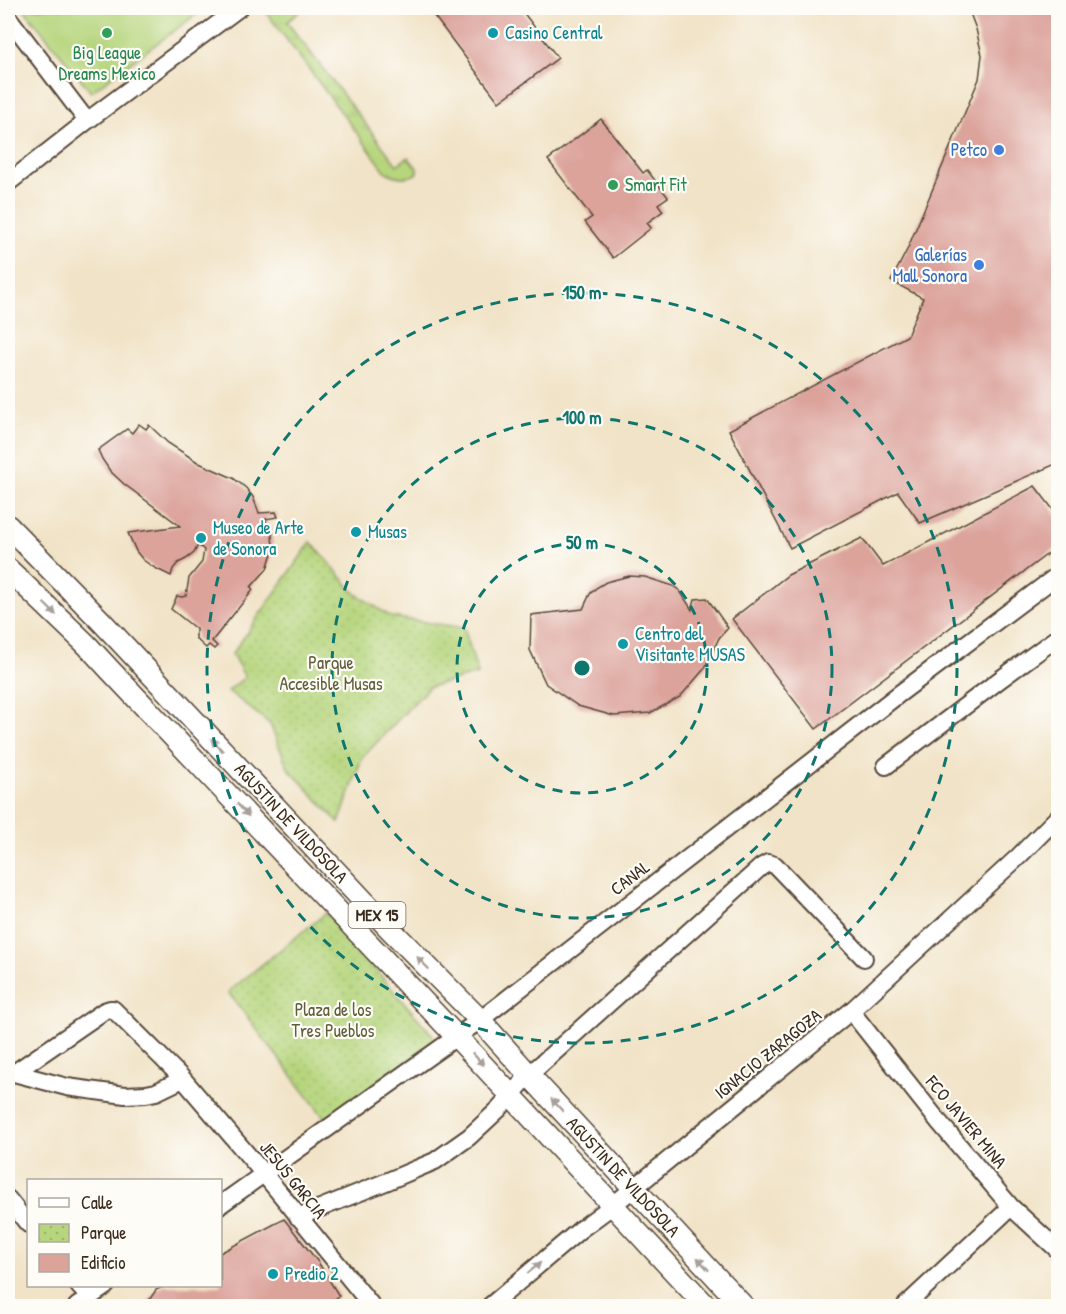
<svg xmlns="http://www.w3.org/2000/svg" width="1066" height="1314" viewBox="0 0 1066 1314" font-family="'Patrick Hand',sans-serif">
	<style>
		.grass { fill: url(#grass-tufts); stroke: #78804e; stroke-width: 1.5 }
		.park { fill: url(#park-dots); stroke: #78804e; stroke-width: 1.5 }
		.garden { fill: #b6d57d; stroke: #78804e; stroke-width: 1.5 }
		.building { fill: #dca39b }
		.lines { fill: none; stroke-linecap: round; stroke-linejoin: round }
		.minor-casing { stroke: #564637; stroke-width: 20 }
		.major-casing { stroke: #564637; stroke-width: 24 }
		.minor { stroke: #fff; stroke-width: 16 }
		.major { stroke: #fff; stroke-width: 21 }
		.oneway { fill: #a79f9a }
		.ring { fill: none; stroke: #0f766e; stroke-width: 3; stroke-dasharray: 10 8 }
		.leisure-dot { fill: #2e9e5b; stroke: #fdfcf7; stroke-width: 2 }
		.culture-dot { fill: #0f9aa8; stroke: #fdfcf7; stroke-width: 2 }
		.shop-dot { fill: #3f7fe0; stroke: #fdfcf7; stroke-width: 2 }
		.labels { text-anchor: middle; stroke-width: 4.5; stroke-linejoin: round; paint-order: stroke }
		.shield { fill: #fdfcf7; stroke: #75695f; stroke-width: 1.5 }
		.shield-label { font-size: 16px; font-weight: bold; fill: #3b2a1e }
		.culture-label { font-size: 18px; fill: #0d838f; stroke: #fdfcf7; text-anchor: start }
		.leisure-label { font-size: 18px; fill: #27864d; stroke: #fdfcf7 }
		.shop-label { font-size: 18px; fill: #366cbe; stroke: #fdfcf7; text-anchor: end }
		.park-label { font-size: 18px; fill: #605d3a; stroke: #fdfcf7 }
		.street-label { font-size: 18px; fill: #3b2a1e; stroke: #fdfcf7 }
		.centre { fill: #0f766e; stroke: #fdfcf7; stroke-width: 3 }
		.ring-label { font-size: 18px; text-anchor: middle; font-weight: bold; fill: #0f766e; stroke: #fdfcf7; stroke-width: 4.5; stroke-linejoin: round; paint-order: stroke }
	</style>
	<defs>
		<pattern id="grass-tufts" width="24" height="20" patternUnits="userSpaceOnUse" patternTransform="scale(1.5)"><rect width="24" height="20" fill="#b6d57d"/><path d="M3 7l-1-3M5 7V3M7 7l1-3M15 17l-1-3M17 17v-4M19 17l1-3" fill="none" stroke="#9db76c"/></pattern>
		<pattern id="park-dots" width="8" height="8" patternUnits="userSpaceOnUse" patternTransform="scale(1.5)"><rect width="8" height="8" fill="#b6d57d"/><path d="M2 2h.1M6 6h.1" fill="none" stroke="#9db76c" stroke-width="1.8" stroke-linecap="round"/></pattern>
	</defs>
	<rect width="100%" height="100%" fill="#fdfcf7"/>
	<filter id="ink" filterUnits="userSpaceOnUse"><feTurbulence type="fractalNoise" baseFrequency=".0167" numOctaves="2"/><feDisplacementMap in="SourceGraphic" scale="12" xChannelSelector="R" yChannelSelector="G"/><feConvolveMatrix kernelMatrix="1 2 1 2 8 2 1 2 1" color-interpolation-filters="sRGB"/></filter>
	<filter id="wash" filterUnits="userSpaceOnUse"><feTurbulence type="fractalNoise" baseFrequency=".008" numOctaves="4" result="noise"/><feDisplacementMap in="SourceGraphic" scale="24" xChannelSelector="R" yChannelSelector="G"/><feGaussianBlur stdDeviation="1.35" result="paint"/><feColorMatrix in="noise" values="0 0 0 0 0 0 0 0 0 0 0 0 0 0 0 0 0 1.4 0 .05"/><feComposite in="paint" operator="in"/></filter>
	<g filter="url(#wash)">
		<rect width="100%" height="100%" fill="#f1e3c7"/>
		<path class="grass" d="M270,8H296L298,11V13L287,22L397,165L408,157L417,168V173C408,180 396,177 386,172L269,16L267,13Z"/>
		<path class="park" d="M311,542L355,593L391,617L464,628L478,674L429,687L362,758L339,823L288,768L270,724L228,691L245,677L232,654Z
			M326,913L436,1039L326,1120L228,992Z"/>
		<path class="garden" d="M23,8H205L91,92Z"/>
		<g id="blocks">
			<path class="building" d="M428,8H520L558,58L499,102Z
				M968,8H1058V463L920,523L898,492L790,548L729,430L907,336L923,298L891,281L907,250L979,79L982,55L976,29Z
				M601,119L643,173L647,170L668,197L658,204L663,211L647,223L651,228L613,258L585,222L592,217L548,160Z
				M139,424L146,429L149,425L168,443L199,463L233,478L246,488L253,497L259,513L276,512L278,517L265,519L272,534L273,550L267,569L251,587L253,590L212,641L217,646L214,649L209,645L206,648L196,639V629L171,609L177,596L182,597L186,596L189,578L202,562L204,550L198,545L194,553L186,559L178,563L173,569L171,576L155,568L143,560L136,551L128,533L180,526L124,484L110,471L102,459L98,450L127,429L132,433Z
				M1035,486L1058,516V546L816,729L732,619L788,575L862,538L883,566Z
				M629,576L645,577L673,586L680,591L692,610L695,599L707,598L728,628L719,638L705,668L680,697L650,713L614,716L578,706L546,684L530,650L531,615L583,609L590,594L596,588L606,582Z
				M284,1219L318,1262L339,1296L325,1306H145L156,1290L164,1286H220V1253Z"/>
		</g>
	</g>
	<g filter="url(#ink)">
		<use href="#blocks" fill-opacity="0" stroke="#564637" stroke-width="1.5"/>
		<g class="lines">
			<g class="minor-casing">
				<path id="minor" d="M8,17L87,121
					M8,183L87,121L239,8
					M886,766L998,681L1058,637
					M851,1011L939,1122L1011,1207L1058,1250
					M8,1072L14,1073L104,1011L110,1009H113L183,1079L264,1174L372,1306
					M14,1073L67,1087L125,1095L146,1094L156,1092L183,1079
					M8,1199L28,1224
					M220,1205L480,1020L899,694L1058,575
					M298,1217L388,1181L435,1161L469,1137L499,1109L529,1075L761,867L768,863L775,865L864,958
					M79,1286L89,1297
					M77,1306L106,1286
					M490,1306L581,1229L612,1206L851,1011L1018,857L1058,817
					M905,1306L1011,1207"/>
			</g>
			<g class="major-casing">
				<path id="major" d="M8,526L101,621L389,928L480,1020L529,1075L743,1306
					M8,569L86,644L110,670L456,1036L706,1306"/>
			</g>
			<use href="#minor" class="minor"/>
			<use href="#major" class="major"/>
		</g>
		<defs><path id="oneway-solid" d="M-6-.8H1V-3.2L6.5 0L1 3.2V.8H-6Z" transform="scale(1.5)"/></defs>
		<g class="oneway">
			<use href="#oneway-solid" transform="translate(50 609) rotate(44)"/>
			<use href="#oneway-solid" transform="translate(217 745) rotate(-133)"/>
			<use href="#oneway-solid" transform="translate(243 810) rotate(47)"/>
			<use href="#oneway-solid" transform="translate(423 963) rotate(-134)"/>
			<use href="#oneway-solid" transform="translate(478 1059) rotate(47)"/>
			<use href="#oneway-solid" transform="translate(557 1105) rotate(-133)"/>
			<use href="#oneway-solid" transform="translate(703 1264) rotate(-133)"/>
			<use href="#oneway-solid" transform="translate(534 1268) rotate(-40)"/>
		</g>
	</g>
	<g class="ring">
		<circle cx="582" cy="668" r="125"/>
		<circle cx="582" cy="668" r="250"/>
		<circle cx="582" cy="668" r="375"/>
	</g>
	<g class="leisure-dot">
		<circle cx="107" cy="33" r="6"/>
		<circle cx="613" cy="185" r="6"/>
	</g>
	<g class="culture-dot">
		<circle cx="493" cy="33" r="6"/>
		<circle cx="356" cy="532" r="6"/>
		<circle cx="201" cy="538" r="6"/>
		<circle cx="623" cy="644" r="6"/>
		<circle cx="273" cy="1274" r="6"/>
	</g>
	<g class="shop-dot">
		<circle cx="999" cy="150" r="6"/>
		<circle cx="979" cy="265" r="6"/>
	</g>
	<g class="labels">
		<rect class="shield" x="348.5" y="902" width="57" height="26" rx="4.5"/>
		<g class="shield-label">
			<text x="377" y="921">MEX 15</text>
		</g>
		<g class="culture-label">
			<text x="505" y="39">Casino Central</text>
			<text x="213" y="534">Museo de Arte<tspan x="213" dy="21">de Sonora</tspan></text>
			<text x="368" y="538">Musas</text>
			<text x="635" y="640">Centro del<tspan x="635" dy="21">Visitante MUSAS</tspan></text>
			<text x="285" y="1280">Predio 2</text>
		</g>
		<g class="leisure-label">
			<text x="107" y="59">Big League<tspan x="107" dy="21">Dreams Mexico</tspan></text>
			<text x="625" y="191" text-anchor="start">Smart Fit</text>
		</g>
		<g class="shop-label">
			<text x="987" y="156">Petco</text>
			<text x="967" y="261">Galerías<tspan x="967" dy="21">Mall Sonora</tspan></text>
		</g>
		<g class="park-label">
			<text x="331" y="669">Parque<tspan x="331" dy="21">Accesible Musas</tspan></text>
			<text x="333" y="1016">Plaza de los<tspan x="333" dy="21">Tres Pueblos</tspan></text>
		</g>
		<g class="street-label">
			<text transform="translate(291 823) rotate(47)" y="6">AGUSTIN DE VILDOSOLA</text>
			<text transform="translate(630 878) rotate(-38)" y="6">CANAL</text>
			<text transform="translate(768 1054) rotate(-39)" y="6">IGNACIO ZARAGOZA</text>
			<text transform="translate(966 1122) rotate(50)" y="6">FCO JAVIER MINA</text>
			<text transform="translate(623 1177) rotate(47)" y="6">AGUSTIN DE VILDOSOLA</text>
			<text transform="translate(293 1180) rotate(51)" y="6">JESUS GARCIA</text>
		</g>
	</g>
	<circle cx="582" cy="668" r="9" class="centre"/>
	<g class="ring-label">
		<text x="582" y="299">150 m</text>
		<text x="582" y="424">100 m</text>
		<text x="582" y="549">50 m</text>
	</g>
	<rect width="1066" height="1314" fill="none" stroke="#fdfcf7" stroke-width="30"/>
	<rect x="27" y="1179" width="195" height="108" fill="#fdfcf7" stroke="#afa8a0" stroke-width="1.5"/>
	<rect x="39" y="1198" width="30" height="9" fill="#ffffff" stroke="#afa8a0" stroke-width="1.5"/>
	<text x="81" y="1209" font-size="18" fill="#3b2a1e">Calle</text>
	<rect x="39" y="1224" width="30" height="18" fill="url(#park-dots)" stroke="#afa8a0" stroke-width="1.5"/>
	<text x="81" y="1239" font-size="18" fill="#3b2a1e">Parque</text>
	<rect x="39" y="1254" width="30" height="18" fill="#dca39b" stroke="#afa8a0" stroke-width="1.5"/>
	<text x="81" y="1269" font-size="18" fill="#3b2a1e">Edificio</text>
</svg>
